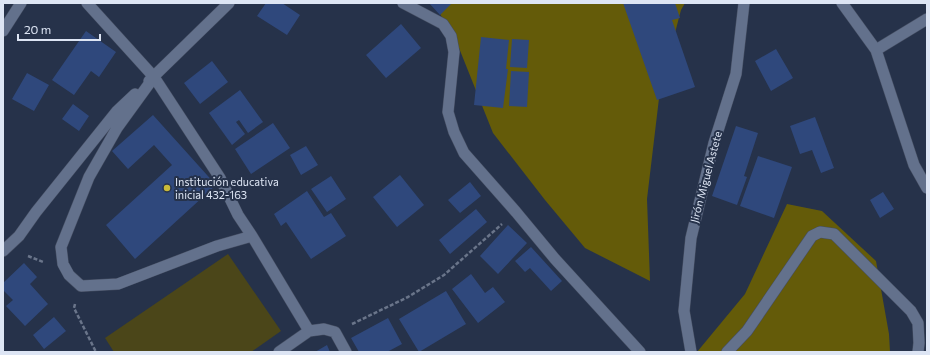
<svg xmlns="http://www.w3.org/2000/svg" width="930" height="355" viewBox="0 0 930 355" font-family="Commissioner,sans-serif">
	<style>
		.green { fill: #4b4619 }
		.forest { fill: #645b09 }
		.building { fill: #2f487c }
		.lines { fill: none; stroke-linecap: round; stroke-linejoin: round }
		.minor-casing { stroke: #454e62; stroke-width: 12 }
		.path { stroke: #6a758a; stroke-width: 2.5; stroke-dasharray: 4 2; stroke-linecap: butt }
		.minor { stroke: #63718c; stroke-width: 11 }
		.poi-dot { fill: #c9ba3a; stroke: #26324a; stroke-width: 1.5 }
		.labels { text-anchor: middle; stroke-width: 4; stroke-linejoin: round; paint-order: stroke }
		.street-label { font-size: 11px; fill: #dde5f4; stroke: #26324a }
		.poi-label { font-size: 11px; fill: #dde5f4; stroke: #26324a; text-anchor: start }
	</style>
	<rect width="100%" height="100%" fill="#26324a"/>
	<path class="green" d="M228,254L281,331L251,352H114L105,338Z"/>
	<path class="forest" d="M434,3H685L681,10L660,90L647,199L650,281L585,248L545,200L493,133L459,48Z
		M787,204L822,211L876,261L889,334L890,352H697L745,294Z"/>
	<path class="building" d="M266,3H282L300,15L287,35L257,16Z
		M429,3H452L440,15Z
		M623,3H675L680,18L672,20L695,87L657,100Z
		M401,24L421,48L386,78L366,55Z
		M86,31L116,52L99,77L91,71L74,95L52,80Z
		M481,37L509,40L506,69H508L503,108L474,105Z
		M512,39L529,40L527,68L510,67Z
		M776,49L793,78L771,91L755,61Z
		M212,61L228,82L200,104L184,83Z
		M511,71L529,72L527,107L509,106Z
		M27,73L49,85L34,111L12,99Z
		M240,90L263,122L248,133L239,120L236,122L245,134L232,145L209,113Z
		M73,104L89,116L79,131L62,119Z
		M153,115L216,185L135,259L106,225L172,165L154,145L128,169L112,151Z
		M815,117L834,168L821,173L812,150L800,154L790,126Z
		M273,123L290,148L251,174L235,149Z
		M736,126L758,133L744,176L747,177L737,205L712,196Z
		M306,146L318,165L301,175L290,155Z
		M758,156L792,167L774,218L740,206Z
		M400,175L424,205L397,227L373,197Z
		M331,176L346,199L327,212L311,189Z
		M470,182L481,196L460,213L448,200Z
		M307,191L324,217L331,213L346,236L311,259L286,222L281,226L274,214Z
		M883,192L894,209L880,218L870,200Z
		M476,209L487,222L450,254L439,240Z
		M508,225L527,243L498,274L480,256Z
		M531,247L562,281L551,291L530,268L525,272L515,261Z
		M24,263L37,277L30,284L48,304L25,326L6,306L13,300L3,290V283Z
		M471,274L485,293L493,287L505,302L478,323L452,289Z
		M446,291L466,324L419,352L399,319Z
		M54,317L66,331L44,349L33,335Z
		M388,318L402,344L387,352H359L351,338Z
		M327,345L330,352H315Z"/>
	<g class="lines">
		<g class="minor-casing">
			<path id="minor" d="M87,3L154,77L220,178L238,215L252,236
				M403,3L443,24L451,36L454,52L448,112L454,132L464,153L516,212L555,259L640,352
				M842,3L876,50L914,165L927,188
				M3,31L21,3
				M876,50L927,19
				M154,77L117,128L89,177L61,247L63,264L69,275L81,286L118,284L217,246L252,236L309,331
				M149,81L229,3
				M3,251L19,236L36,212L117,111L135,94
				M279,352L309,331L324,329L335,332L346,352
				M691,352L684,311L691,238L714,143L736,74L744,3
				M727,352L747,331L812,236L820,232L834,234L911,311L918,323L919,343L918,352"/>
		</g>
		<path class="path" d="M28,256L43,262
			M75,304L74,308L96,352
			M352,324L408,297L444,275L502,224"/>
		<use href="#minor" class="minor"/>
	</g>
	<circle class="poi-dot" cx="167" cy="188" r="4"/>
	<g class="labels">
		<g class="street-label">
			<text transform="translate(706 177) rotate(-75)" y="4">Jirón Miguel Astete</text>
		</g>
		<g class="poi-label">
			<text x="175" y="186">Institución educativa<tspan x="175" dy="13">inicial 432-163</tspan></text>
		</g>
	</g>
	<rect width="930" height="355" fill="none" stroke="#dde5f4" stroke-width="8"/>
	<path d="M18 34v6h82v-6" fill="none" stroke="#dde5f4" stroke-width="2"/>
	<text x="24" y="34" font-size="12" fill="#dde5f4" stroke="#26324a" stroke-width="3" paint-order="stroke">20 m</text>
</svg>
